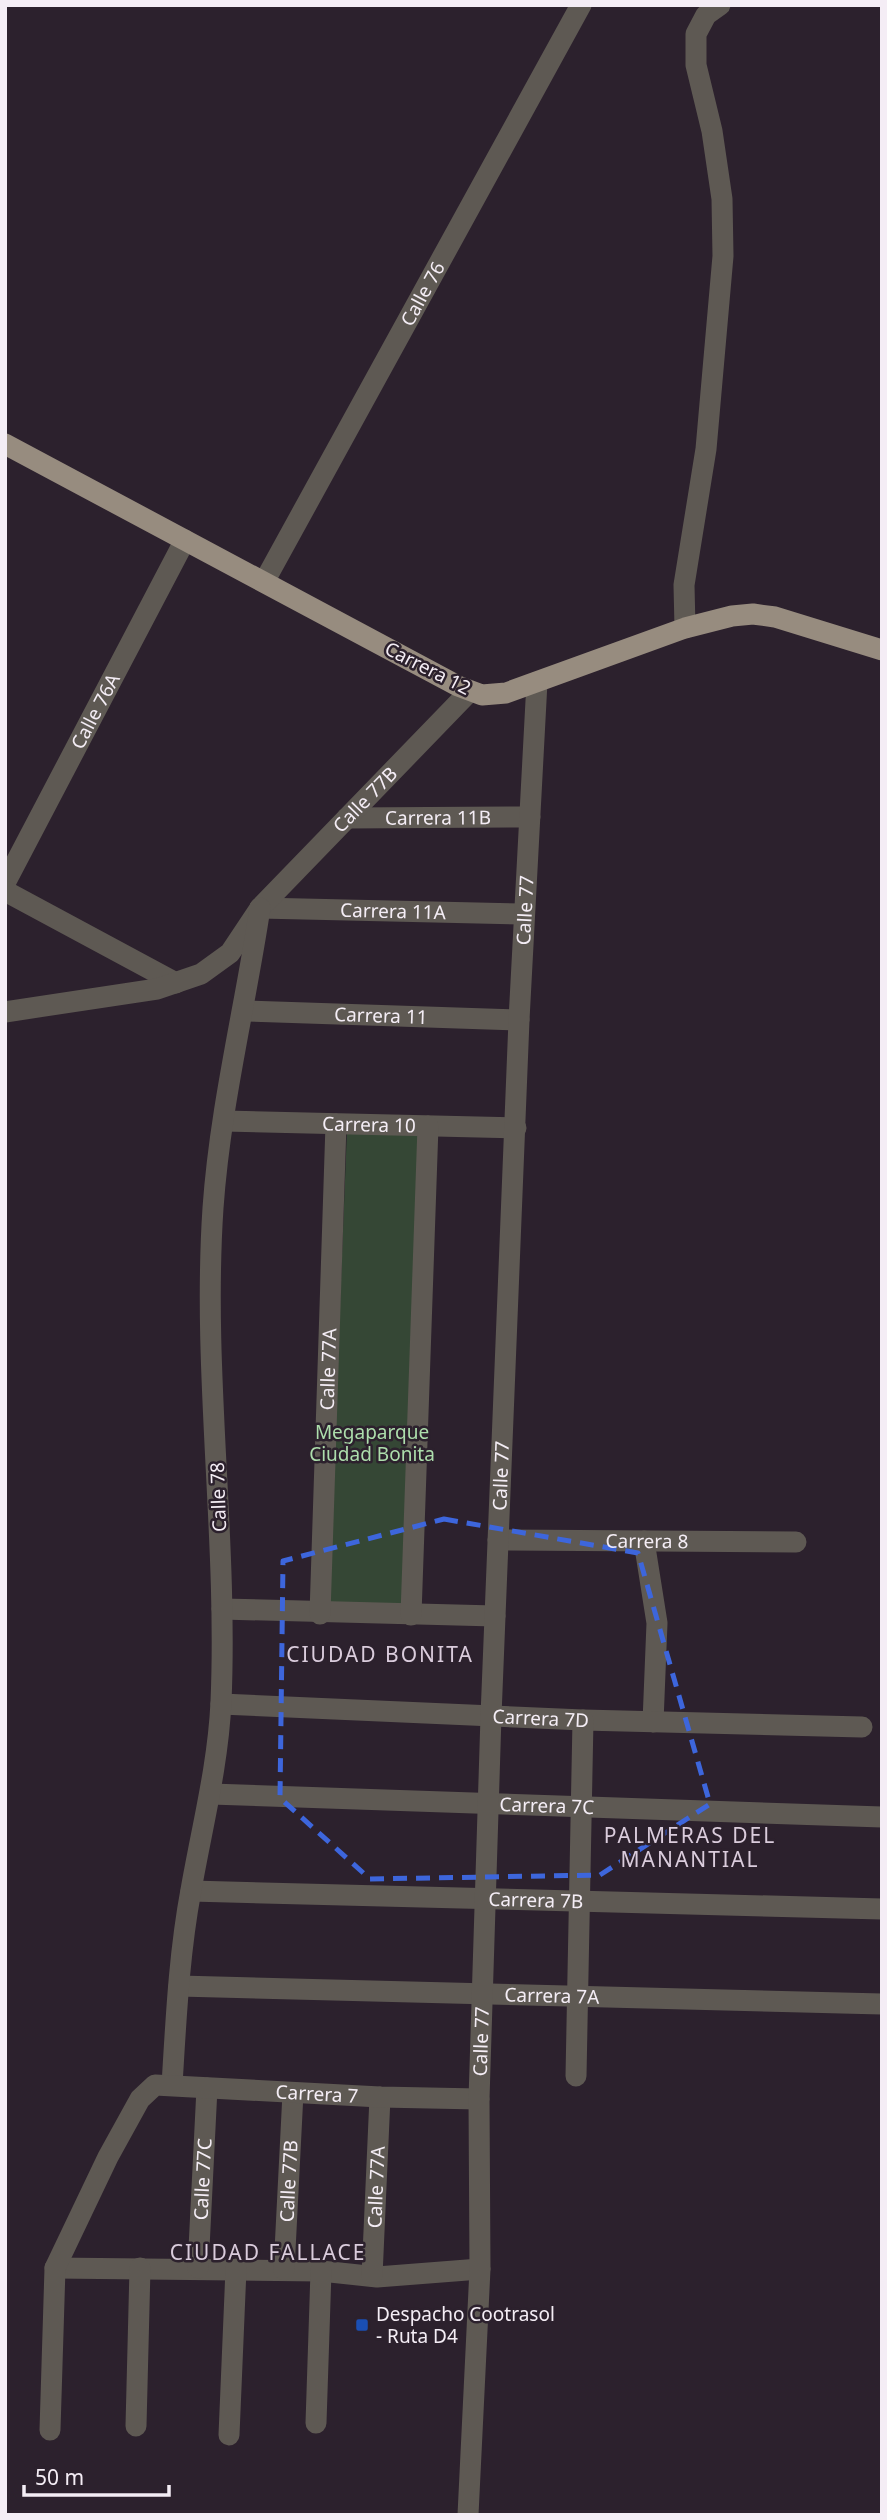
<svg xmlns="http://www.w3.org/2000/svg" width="887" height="2520" viewBox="0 0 887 2520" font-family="'Noto Sans',sans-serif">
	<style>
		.green { fill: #354735 }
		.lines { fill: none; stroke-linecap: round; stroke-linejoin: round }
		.minor { stroke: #5e5953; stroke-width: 21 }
		.major { stroke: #978c7f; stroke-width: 21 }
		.marked { fill: none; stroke: #3d66dc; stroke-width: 5; stroke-dasharray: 14 9; stroke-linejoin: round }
		.transit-dot { fill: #1a4fb4; stroke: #2c212d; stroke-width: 2.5 }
		.labels { text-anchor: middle; stroke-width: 5; stroke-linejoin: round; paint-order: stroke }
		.street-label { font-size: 19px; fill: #f4edf5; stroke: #2c212d }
		.park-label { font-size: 19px; fill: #addeac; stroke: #2c212d }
		.poi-label { font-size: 19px; fill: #f4edf5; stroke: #2c212d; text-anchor: start }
		.neighbourhood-label { font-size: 21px; letter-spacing: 2px; fill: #daccdc; stroke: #2c212d }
	</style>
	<rect width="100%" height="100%" fill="#2c212d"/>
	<path class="green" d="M347,1131L422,1134L404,1608L328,1604Z"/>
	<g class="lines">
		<g class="minor">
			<path id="s1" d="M264,582L581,5"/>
			<path d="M685,628L684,585L706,449L723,256L722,199L712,131L696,65V34L706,15L720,5"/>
			<path id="s2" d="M347,818L530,817"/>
			<path id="s3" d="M5,883L185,540"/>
			<path d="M5,891L176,983"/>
			<path id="s4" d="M260,908L524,914"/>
			<path id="s5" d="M245,1011L519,1020"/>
			<path id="s6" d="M5,1012L157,989L201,974L230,953L260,908L469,692"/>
			<path id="s7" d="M224,1121L516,1128"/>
			<path id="s8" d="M498,1540L796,1542"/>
			<path d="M644,1541L657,1623L653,1722"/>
			<path d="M222,1609L495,1616"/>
			<path id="s9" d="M320,1614L336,1124"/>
			<path d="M411,1615L428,1126"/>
			<path id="s10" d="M221,1704L583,1720L862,1727"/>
			<path id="s11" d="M211,1794L882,1817"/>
			<path id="s12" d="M191,1891L882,1909"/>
			<path id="s13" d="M179,1986L882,2004"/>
			<path d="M576,2076L583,1720"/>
			<path d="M172,2085C176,2020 179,1954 191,1890C202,1827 218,1766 221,1702C228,1537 202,1372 213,1208C220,1107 245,1008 260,908"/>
			<path d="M55,2268L321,2271L377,2277L480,2269"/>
			<path id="s14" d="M198,2268L207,2088"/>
			<path id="s15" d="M284,2270L293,2093"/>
			<path id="s16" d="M372,2276L380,2097"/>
			<path d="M316,2423L321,2271"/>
			<path d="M136,2426L140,2268"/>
			<path id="s17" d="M50,2430L55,2268L108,2157L140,2099L155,2085L380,2097L479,2099"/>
			<path d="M229,2435L236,2269"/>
			<path id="s18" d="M468,2515L480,2269L479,2099L491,1716L519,1020L537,682"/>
		</g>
		<path class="major" d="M5,444L458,686L482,695L506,693L685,628L732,616L753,614L775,617L882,650"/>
	</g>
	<path class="marked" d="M444,1519L638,1553L710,1804L600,1875L370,1879L280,1798L283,1561Z"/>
	<rect class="transit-dot" x="355" y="2318" width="14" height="14" rx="3.5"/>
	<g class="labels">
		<g class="street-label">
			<text dy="7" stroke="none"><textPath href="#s1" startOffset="329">Calle 76</textPath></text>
			<text transform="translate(428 668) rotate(27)" y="7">Carrera 12</text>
			<text dy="7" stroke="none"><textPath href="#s3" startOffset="194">Calle 76A</textPath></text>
			<text dy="7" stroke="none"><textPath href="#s6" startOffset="441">Calle 77B</textPath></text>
			<text dy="7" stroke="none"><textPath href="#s2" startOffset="91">Carrera 11B</textPath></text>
			<text dy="7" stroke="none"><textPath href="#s18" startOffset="1606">Calle 77</textPath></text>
			<text dy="7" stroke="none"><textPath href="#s4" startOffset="133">Carrera 11A</textPath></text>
			<text dy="7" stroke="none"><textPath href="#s5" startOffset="136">Carrera 11</textPath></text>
			<text dy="7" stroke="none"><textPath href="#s7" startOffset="145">Carrera 10</textPath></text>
			<text dy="7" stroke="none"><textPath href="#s9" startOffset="245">Calle 77A</textPath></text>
			<text dy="7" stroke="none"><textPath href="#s18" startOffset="1040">Calle 77</textPath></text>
			<text transform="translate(218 1497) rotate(-92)" y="7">Calle 78</text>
			<text dy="7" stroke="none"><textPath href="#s8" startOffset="149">Carrera 8</textPath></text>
			<text dy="7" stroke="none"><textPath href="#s10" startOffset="320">Carrera 7D</textPath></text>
			<text dy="7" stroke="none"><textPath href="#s11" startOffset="336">Carrera 7C</textPath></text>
			<text dy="7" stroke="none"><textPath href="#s12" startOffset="345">Carrera 7B</textPath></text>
			<text dy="7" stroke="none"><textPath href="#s13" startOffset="373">Carrera 7A</textPath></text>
			<text dy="7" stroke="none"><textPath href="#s18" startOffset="474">Calle 77</textPath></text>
			<text dy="7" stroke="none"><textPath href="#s17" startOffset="534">Carrera 7</textPath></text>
			<text dy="7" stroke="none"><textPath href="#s14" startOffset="89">Calle 77C</textPath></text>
			<text dy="7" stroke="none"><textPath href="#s15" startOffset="89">Calle 77B</textPath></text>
			<text dy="7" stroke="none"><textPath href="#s16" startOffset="89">Calle 77A</textPath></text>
		</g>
		<g class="park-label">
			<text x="372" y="1439">Megaparque<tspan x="372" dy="22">Ciudad Bonita</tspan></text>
		</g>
		<g class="poi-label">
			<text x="376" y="2321">Despacho Cootrasol<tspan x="376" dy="22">- Ruta D4</tspan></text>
		</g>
		<g class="neighbourhood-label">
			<text x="380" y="1662">CIUDAD BONITA</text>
			<text x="690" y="1843">PALMERAS DEL<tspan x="690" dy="24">MANANTIAL</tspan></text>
			<text x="268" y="2260">CIUDAD FALLACE</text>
		</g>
	</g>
	<rect width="887" height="2520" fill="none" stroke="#f4edf5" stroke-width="14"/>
	<path d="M24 2485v10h145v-10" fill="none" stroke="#f4edf5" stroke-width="3.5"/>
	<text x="35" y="2485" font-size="21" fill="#f4edf5" stroke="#2c212d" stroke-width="5" paint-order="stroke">50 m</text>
</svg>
